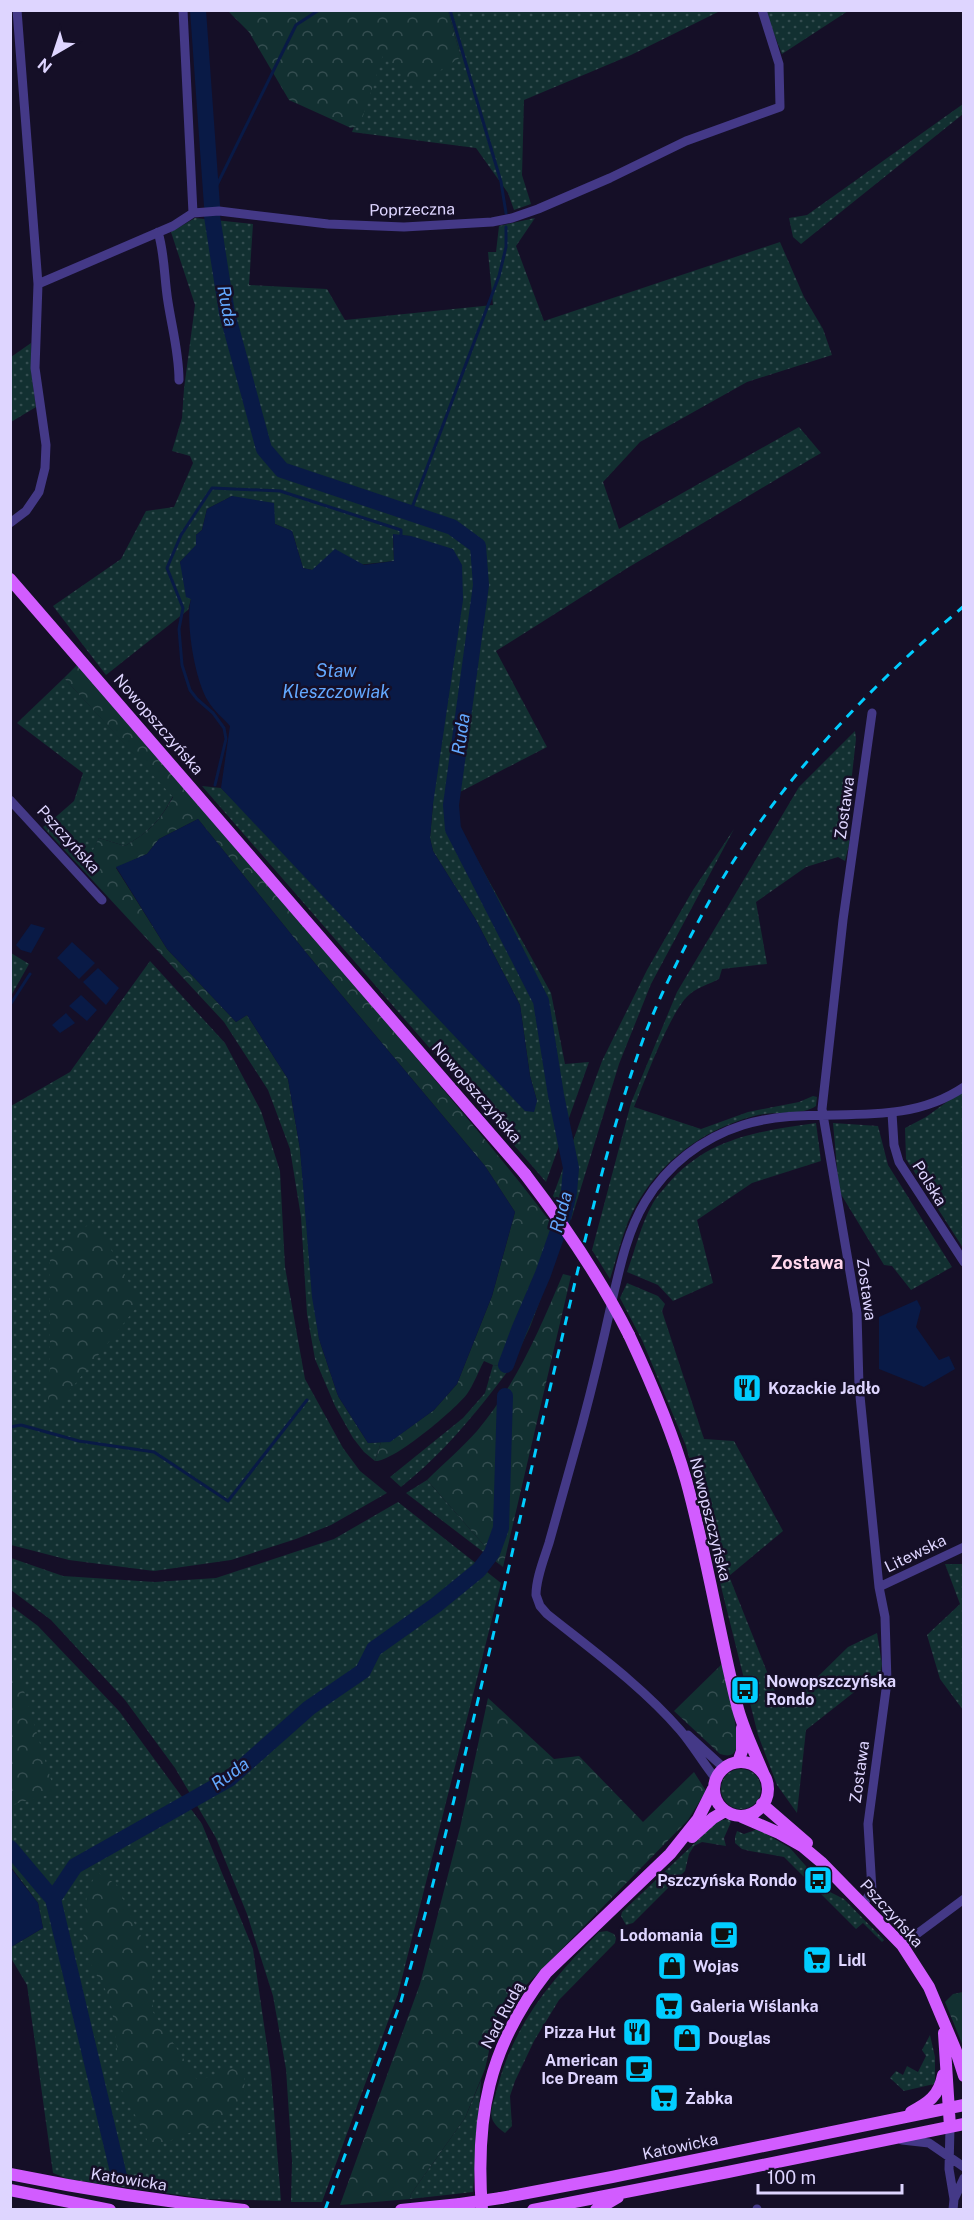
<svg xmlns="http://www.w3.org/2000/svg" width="974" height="2220" viewBox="0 0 974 2220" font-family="'Public Sans',sans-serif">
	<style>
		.grass { fill: url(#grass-dots) }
		.forest { fill: url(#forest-crowns) }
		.water { fill: #091a46 }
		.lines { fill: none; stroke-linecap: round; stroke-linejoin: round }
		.stream { stroke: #091a46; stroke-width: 3 }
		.river { stroke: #091a46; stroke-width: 16 }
		.minor { stroke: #443987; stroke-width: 9 }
		.major { stroke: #d25cff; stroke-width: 12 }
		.rail { stroke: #01cdff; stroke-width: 3; stroke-dasharray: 9 8; stroke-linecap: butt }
		.major-bridge { stroke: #d25cff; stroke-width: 12 }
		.labels { text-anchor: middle; stroke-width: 5; stroke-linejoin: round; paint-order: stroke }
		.street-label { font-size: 16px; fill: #ded5ff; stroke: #150f27 }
		.poi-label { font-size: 16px; font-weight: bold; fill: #ded5ff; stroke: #150f27; text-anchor: start }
		.water-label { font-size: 18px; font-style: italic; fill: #63a8ff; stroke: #150f27 }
		.neighbourhood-label { font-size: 18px; font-weight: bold; fill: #ffd7ed; stroke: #150f27 }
	</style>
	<defs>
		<pattern id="grass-dots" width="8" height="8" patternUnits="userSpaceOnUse" patternTransform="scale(1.5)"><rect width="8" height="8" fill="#123031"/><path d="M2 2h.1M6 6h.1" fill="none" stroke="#344d50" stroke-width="1.8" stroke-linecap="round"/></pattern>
		<pattern id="forest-crowns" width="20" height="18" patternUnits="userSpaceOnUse" patternTransform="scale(1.5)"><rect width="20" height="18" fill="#123031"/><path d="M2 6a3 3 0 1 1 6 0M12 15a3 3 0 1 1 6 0" fill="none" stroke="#344d50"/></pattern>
	</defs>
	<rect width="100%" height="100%" fill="#150f27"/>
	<path class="grass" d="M448,11H720L631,55L524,100L522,175L531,204L514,210L508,193L476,148L352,132L383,50L461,57Z
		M765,11H848L782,54Z
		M963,104V114L801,244L793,237L789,218L807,215Z
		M195,218L253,224L249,285L327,289L345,320L493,305L488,252H496L499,226L535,218L516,246L544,321L780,242L804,297L823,329L832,355L747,382L640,442L603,482L619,529L799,427L821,453L629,567L496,651L547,747L458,793V825L551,993L565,1064L589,1062L546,1182L202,786L221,788L537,1101L530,1076L520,1005L476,920L433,851L430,838L433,804L411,536L393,535L394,561L312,570L303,568L292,531L275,524L232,496L207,509L202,530L196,535L197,545L180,562L191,599L188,610L106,675L53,606L121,559L146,511L174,507L193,463L190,456L172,451L182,418L184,389L195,305L171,232Z
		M31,343V371L36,407L11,422V357Z
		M64,678L173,796C159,822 150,831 125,846L99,838L93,851L50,822L74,801L83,773L17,723Z
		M855,731L856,739L845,838L850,841L845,861L838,857L806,867L756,902L767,964L722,969L719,979C710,984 698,987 690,994C672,1007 644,1083 634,1107L701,1129L748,1112L799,1102L813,1096L817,1097L816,1106C799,1117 773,1110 754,1116C698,1131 651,1168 628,1222C621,1240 616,1260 610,1279L592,1250L631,1103L677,992L799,787Z
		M734,829L651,984L619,1064L571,1220L553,1196L602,1061L647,970L693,890Z
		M11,953L29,964L11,996Z
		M150,961L225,1043L261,1111L280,1171L285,1267L305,1379L343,1448L360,1471L387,1493L331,1525L296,1539L231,1560L154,1571L69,1560L11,1545V1106L70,1072Z
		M247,1015L288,1079L300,1149L319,1339L338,1396L368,1443L381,1442L375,1461L364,1452L353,1438L335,1406L315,1359L307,1314L301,1217L290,1149L268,1090L224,1022H236Z
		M963,1090V1248L906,1159L905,1128L926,1117Z
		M816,1123L821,1161L752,1183L697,1220L713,1283L673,1301L658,1285L627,1272C635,1250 641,1224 653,1203C656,1197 662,1191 667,1185C706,1138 759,1131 816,1123Z
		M833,1123L878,1126L888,1165L952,1267L911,1290L892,1266L884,1265L839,1191Z
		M627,1283L658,1296L665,1304L662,1311L704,1439L734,1441L783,1531L729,1576L779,1702L789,1705L848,1647L877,1633L882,1664L881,1671L806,1730L797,1813L777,1785L758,1735L686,1446L642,1340L620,1298Z
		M493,1365L511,1367C476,1413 446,1451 401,1487L390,1477L463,1418L485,1393Z
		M427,1480L503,1567L406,1493Z
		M398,1502L501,1583L398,1994L322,2202H291L292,2161L286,2069L273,1996L247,1914L216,1838L175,1768L125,1700L51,1620L11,1590V1558L63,1576L155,1582L216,1578L334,1539Z
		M945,1564H963V1710L940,1679L927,1635L960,1604Z
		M10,1605L38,1626L119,1711L202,1824L253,1949L271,2073L281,2201L207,2199L68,2179L53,2173L27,1985L11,1958V1947L43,1928L38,1903L11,1867Z
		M721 1789a20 20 0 1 1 40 0a20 20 0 1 1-40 0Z
		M728,1819L731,1822L724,1838L726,1846L702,1842L694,1846L689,1854L685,1871L633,1923L626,1925L621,1916L622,1912L718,1821Z
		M758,1829L790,1848L828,1891L844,1899L884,1940L882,1942L863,1923L856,1929L784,1857L750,1851L742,1849L735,1843V1837L737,1831L744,1834Z
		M607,1931L614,1934L616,1938L615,1943L559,2000L534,2041L515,2081L510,2096L512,2126L505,2133C484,2118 492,2110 497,2089C514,2023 552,1979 599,1932Z
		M930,2035L935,2057V2082L934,2084L904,2091L890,2078L896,2071L903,2075L907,2066L918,2072L926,2056L922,2050Z
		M481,2080L473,2192L410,2199L411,2194L465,2118Z"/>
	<path class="forest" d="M228,11H448L461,57L416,86L383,55L360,125L351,128L289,100L249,32Z
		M78,664C185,791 296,915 403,1042C458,1107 513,1171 563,1239L530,1327L511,1367L493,1365L484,1361C478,1372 474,1384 467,1394C456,1409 392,1463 375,1461L381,1442L392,1440L434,1410L457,1384L492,1296L515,1212L485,1166L308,955L198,819L159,839L147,854L116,868L167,949L236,1022H224L43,827L50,822L93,850L99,838L125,846C150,831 159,822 173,797L64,678Z
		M91,1222L107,1242L140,1303L47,1419L50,1366V1259Z
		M563,1274L571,1276L503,1567L427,1480C443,1464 462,1448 477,1431C516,1385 540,1329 563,1274Z
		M722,1664C726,1680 741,1737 736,1749C733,1757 727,1756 720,1754L674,1711Z
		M17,1668L55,1793L11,1805L10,1671Z
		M488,1698L554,1759L579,1756L643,1822L694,1772L706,1791L688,1820L497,2015L485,2069L465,2118L411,2194L410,2199L340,2205L420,1984L460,1828Z
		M97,1872L120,1887L125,1905L144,1942L152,1962L153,2012L198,2081L235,2067L244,2074L245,2093L229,2112L210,2125L151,2148L135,2115L123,2097L112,2009L105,1989L94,1971L83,1945L87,1892Z
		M963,1992H964L963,2046L945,2002L953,1994Z"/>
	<path class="water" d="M232,496L274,503L275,524L292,531L303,568L312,570L335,549L364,565L394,561L393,534L411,536L453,549L462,565L463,600L433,804L430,838L433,851L476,920L520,1005L530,1076L537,1101L534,1112L525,1111L221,788L230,726C223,718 213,710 208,701C195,681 185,621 191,599L186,597L180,562L196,545V535L202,530L207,509Z
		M198,819L308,955L485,1166L515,1212L492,1296L457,1384L434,1410L390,1442L368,1443L338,1396L319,1339L312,1297L300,1149L288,1079L247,1015L236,1022L167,949L116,867L147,854L159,839Z
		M31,924L45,928L31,953L21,950L16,945Z
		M72,942L95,963L79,979L57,958Z
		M98,968L119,988L106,1005L83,982Z
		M81,995L97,1010L87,1021L69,1006Z
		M66,1013L75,1023L60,1033L52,1025Z
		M917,1300L921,1308L916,1327L939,1360L949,1356L955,1369L924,1387L879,1369V1317Z
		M10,1867L38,1903L43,1928L11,1947Z"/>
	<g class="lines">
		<path class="stream" d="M450,10L501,182L506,213
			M211,197L296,25L319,10
			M410,513L499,276L506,247V227
			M215,785L226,739L224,728L213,713L197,699L190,690L182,665L179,629L183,608L167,568L181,535L212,488L280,491L401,530V535
			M10,1005L30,974
			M10,1427L21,1425L79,1441L154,1452L228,1501L307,1400"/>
		<path class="river" d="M198,10L212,206
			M212,216L227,313L264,449L282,470L452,527L478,546L481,585L451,805L453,829L541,1001L556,1095L571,1168L569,1192L564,1214L543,1274L519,1330L506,1365
			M10,1848L53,1899
			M119,2176L53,1899L75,1866L229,1779L309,1708L363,1671L374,1649L436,1605L479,1570L492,1553L501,1528L505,1396"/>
		<path class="minor" d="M183,10L193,213
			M158,232C165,255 164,278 168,302C172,328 179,353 179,380
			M38,284L173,226L193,213L219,211L328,224L404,227L492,222L512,218L538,209L610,178L686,141L780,107L779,64L762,10
			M10,523L26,511L39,492L45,468L46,445L35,368L38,284L17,10
			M10,800L102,900
			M892,1113L894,1145L899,1162L964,1262
			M879,1587L964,1547
			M688,1735L724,1768
			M716,1779C703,1763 693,1745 680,1730C642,1686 592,1650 547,1614L540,1606L536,1595C536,1578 544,1559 549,1543C560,1503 571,1464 582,1425C593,1384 603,1342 612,1301C620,1267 627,1232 645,1202C667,1165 702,1138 743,1125C817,1102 896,1133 964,1087
			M863,1905L872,1890L868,1824L887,1682L885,1617L879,1587L859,1386L857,1313L822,1109L843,920L872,713
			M902,1945L964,1899
			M950,2127L949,2169L954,2199
			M902,2140L929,2143L964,2167
			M757,2210V2209
			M953,2210L954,2199L964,2178"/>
		<path class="major" d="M10,579L525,1174
			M629,1335C651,1382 672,1430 686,1480C707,1556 719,1633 738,1709C744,1731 755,1753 764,1775
			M738,1762L742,1751V1728
			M714 1789a27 27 0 1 1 54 0a27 27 0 1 1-54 0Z
			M762,1804L807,1843
			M742,1817L779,1833L802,1846L821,1862L902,1945L929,1987L956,2051L964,2076
			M692,1837L713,1818L725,1811
			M944,2033L950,2127
			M911,2112C928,2103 939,2096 943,2075
			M10,2174C88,2190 165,2202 244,2210
			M10,2190L110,2210
			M501,2198L612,2177L964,2105
			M401,2210L460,2204
			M482,2210C475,2118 488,2047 546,1973L670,1854L698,1819L713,1789
			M533,2210L728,2172L964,2124
			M596,2210L618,2197"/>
		<path class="rail" d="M325,2210L401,2001L422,1926C469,1747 509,1565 551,1384C579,1268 603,1150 644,1037C660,994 682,952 704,911C768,793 862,693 964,606"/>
		<path class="major-bridge" d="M525,1174C564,1225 600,1277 629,1335
			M460,2204L501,2198"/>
	</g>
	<defs>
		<g id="restaurant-square" transform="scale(1.5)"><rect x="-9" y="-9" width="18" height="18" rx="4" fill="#01cdff" stroke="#150f27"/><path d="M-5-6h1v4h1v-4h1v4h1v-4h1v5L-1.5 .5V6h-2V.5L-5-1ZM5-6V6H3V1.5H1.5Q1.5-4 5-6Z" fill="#111"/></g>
		<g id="bus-square" transform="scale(1.5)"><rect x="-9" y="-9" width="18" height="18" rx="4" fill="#01cdff" stroke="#150f27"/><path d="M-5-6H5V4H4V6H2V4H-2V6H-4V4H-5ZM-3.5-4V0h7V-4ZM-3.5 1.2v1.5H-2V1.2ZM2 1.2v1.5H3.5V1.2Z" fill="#111"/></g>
		<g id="cafe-square" transform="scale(1.5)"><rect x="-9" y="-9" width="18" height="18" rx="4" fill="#01cdff" stroke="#150f27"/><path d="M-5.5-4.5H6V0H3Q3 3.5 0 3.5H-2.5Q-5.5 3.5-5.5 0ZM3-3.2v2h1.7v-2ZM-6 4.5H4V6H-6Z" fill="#111"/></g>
		<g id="supermarket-square" transform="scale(1.5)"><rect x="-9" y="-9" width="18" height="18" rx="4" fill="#01cdff" stroke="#150f27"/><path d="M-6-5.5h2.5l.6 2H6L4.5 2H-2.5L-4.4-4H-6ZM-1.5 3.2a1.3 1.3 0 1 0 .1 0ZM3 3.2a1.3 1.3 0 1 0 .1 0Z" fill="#111"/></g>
		<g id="shop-square" transform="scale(1.5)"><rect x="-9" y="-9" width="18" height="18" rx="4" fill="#01cdff" stroke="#150f27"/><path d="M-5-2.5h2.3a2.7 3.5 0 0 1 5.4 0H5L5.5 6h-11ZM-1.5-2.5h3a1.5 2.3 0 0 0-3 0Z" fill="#111"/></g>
	</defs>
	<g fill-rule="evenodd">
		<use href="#restaurant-square" x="747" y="1388"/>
		<use href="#bus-square" x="745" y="1690"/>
		<use href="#bus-square" x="818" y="1880"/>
		<use href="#cafe-square" x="724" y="1935"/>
		<use href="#supermarket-square" x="817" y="1960"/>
		<use href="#shop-square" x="672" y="1966"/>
		<use href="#supermarket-square" x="669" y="2006"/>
		<use href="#restaurant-square" x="637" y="2032"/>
		<use href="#shop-square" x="687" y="2038"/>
		<use href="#cafe-square" x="639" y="2069"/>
		<use href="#supermarket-square" x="664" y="2098"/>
	</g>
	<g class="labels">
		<g class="street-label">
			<text transform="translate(412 209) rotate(-1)" y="6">Poprzeczna</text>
			<text transform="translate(159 724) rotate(49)" y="6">Nowopszczyńska</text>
			<text transform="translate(844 808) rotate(-82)" y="6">Zostawa</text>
			<text transform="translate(69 839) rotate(48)" y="6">Pszczyńska</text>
			<text transform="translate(477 1092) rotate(49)" y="6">Nowopszczyńska</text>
			<text transform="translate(930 1183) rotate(58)" y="6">Polska</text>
			<text transform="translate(867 1289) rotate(82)" y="6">Zostawa</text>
			<text transform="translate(711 1519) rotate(76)" y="6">Nowopszczyńska</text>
			<text transform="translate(915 1553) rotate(-26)" y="6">Litewska</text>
			<text transform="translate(859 1772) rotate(-82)" y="6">Zostawa</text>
			<text transform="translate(892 1913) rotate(48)" y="6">Pszczyńska</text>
			<text transform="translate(502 2015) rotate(-62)" y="6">Nad Rudą</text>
			<text transform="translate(680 2146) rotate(-12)" y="6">Katowicka</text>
			<text transform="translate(129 2179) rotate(9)" y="6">Katowicka</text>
		</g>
		<g class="poi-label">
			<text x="768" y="1394">Kozackie Jadło</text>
			<text x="766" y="1687">Nowopszczyńska<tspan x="766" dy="18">Rondo</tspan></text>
			<text x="797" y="1886" text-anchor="end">Pszczyńska Rondo</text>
			<text x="703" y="1941" text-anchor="end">Lodomania</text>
			<text x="838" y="1966">Lidl</text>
			<text x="693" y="1972">Wojas</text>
			<text x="690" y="2012">Galeria Wiślanka</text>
			<text x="616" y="2038" text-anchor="end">Pizza Hut</text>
			<text x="708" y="2044">Douglas</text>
			<text x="618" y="2066" text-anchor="end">American<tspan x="618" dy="18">Ice Dream</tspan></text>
			<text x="685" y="2104">Żabka</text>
		</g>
		<g class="water-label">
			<text transform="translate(227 306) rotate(79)" y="6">Ruda</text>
			<text x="336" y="677">Staw<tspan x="336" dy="21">Kleszczowiak</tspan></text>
			<text transform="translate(461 734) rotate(-82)" y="6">Ruda</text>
			<text transform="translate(561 1212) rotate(-75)" y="6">Ruda</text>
			<text transform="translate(230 1774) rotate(-36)" y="6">Ruda</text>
		</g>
		<g class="neighbourhood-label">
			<text x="807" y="1269">Zostawa</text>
		</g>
	</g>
	<rect width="974" height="2220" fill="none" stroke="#ded5ff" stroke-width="24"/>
	<g transform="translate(54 54) rotate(219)" stroke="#150f27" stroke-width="4.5" paint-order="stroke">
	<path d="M0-4.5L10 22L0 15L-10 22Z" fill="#ded5ff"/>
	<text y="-9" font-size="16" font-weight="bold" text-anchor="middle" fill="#ded5ff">N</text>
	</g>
	<path d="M758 2184v9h144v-9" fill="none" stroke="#ded5ff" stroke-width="3"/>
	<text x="767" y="2184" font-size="18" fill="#ded5ff" stroke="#150f27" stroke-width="4.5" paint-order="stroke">100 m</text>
</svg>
